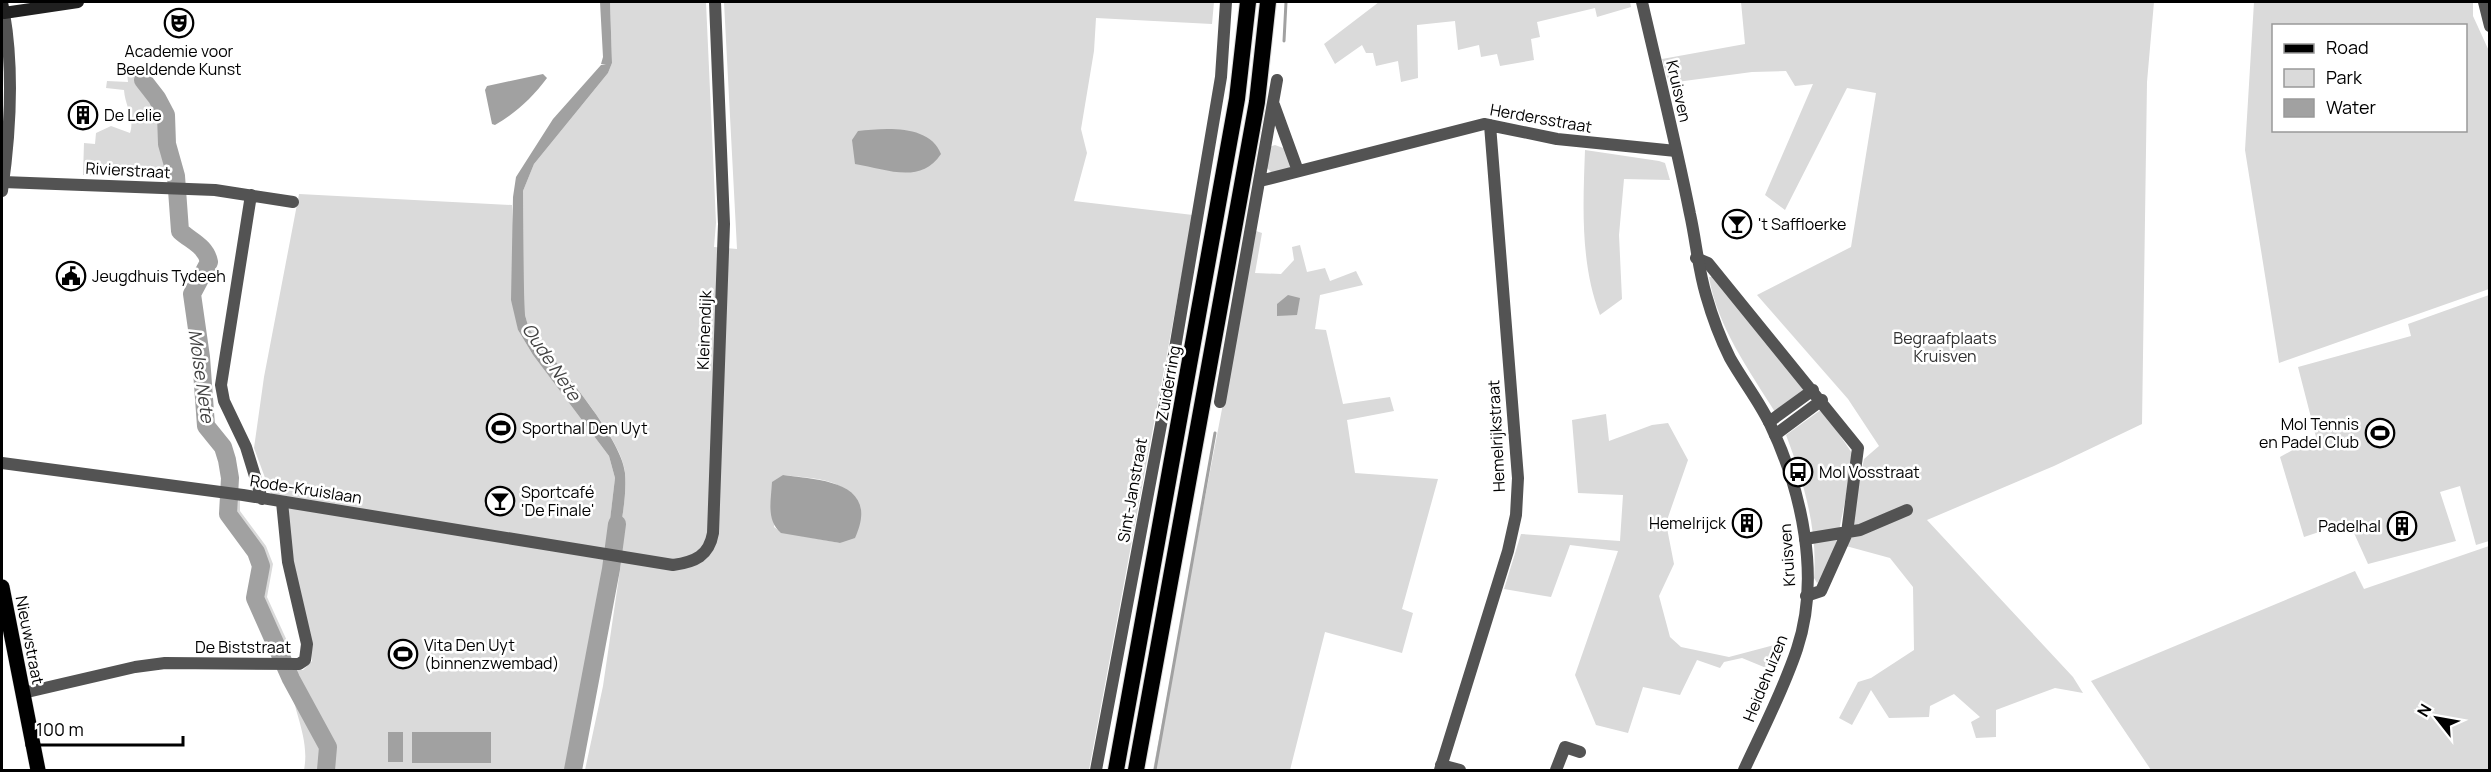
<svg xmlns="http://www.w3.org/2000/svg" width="2491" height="772" viewBox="0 0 2491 772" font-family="Manrope,sans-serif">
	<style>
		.green { fill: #dadada; fill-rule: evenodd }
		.water { fill: #a1a1a1 }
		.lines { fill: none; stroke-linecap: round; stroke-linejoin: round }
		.stream { stroke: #a1a1a1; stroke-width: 3 }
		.river { stroke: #a1a1a1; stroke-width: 18 }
		.primary-casing { stroke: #dbdbdb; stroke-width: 16 }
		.trunk-casing { stroke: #dbdbdb; stroke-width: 18 }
		.minor { stroke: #535353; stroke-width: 12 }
		.tertiary { stroke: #535353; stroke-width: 12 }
		.secondary { stroke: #202020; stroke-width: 12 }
		.primary { stroke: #000; stroke-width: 15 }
		.trunk { stroke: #000; stroke-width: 16 }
		.labels { text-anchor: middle; stroke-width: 5; stroke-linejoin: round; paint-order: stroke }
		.poi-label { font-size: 16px; fill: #000; stroke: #fff; text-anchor: start }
		.street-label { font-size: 16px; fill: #000; stroke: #fff }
		.park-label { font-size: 16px; fill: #313131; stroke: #fff }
		.water-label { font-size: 18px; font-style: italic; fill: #424242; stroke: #fff }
	</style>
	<rect width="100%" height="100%" fill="#fff"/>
	<path class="green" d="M610,2H706L716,223L714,247L737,249L724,2H1214L1212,24L1096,18L1094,51L1081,129L1087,153L1074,201L1193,215L1089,770H585L603,686L621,563C616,533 628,503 625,472C622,437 553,359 529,329L525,315L524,289L523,191L534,164L608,73L612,63ZM783,475C825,480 864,478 857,533L840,543L781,532L774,527Z
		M1379,2H1630L1631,7L1597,17L1595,8L1537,22L1540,37L1531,39L1534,60L1500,66L1497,54L1481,57L1479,45L1458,50L1455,21L1417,25L1418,78L1401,82L1398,61L1376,66L1373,53H1366L1362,45L1335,64L1324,44Z
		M1741,2H2154L2147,82L2142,424L2054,466L1927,520L2073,677L2083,693L2055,688L1996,710V737L1976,738L1971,722L1980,717L1954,694L1930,706L1929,717L1889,718L1871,690L1852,725L1839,718L1858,682L1871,678L1914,650L1913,587L1890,558L1846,546L1864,459L1879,446L1848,399L1757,295L1851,247L1876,93L1847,88L1785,210L1765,195L1813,84L1795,86L1786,71L1752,72L1669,83L1662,59L1745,44Z
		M2254,2H2473V16L2489,51V289L2279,363L2245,150ZM2274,26H2466V130H2274Z
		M127,73L138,74L141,84L163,116L172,178L83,175L84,143L95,144L96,133L111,126L130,133C135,118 125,106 124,90L106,88L107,81L128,82Z
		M1275,145L1286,149L1291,165L1288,172L1273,174L1266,167L1269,147Z
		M1585,150L1659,161L1665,163L1670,180L1624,179L1619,235L1622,299L1600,315C1580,263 1583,205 1585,150Z
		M299,194L512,205L518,330L533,355L609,456L615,478L607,546L566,770H304C311,734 288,705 291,670H303L312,661L310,641L295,579L286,509L271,494L254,448L264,377Z
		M1256,231L1262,233L1255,273L1281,274L1294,260L1292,247L1300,245L1307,272L1325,268L1330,281L1356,271L1363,285L1320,295L1315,329L1326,330L1343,404L1390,397L1394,411L1347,420L1355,473L1438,479L1402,609L1413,613L1402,653L1325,632L1290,770H1153Z
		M1709,277H1716L1806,389L1775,412C1749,370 1717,326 1709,277Z
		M2489,295V541L2476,545L2460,486L2440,492L2456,541L2368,564L2349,522L2304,537L2280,457L2316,437L2298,367L2411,336L2408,324Z
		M1822,409L1854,456L1837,541L1822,578L1817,583L1814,578C1818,529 1803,480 1786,435Z
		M1606,414L1609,441L1652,425L1668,423L1688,460L1666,523L1674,564L1659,596L1670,637L1681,647L1729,657L1778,644H1787L1776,672L1742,658L1724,662L1720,668L1697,660L1680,695L1643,687L1628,733L1596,725L1575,675L1618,551L1570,545L1551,597L1504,589L1521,534L1620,541L1623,495L1578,493L1572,420Z
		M228,499L240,500V511L266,546L273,564L267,597L293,654L281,656C275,643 254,609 255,596C257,580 264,571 257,555C248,533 227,526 228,499Z
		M2489,546V770H2151L2091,681L2355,571L2364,589Z"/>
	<path class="water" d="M600,2H610L612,63L608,73L534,164L523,191L524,289L525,315L529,329C553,359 622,437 625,473C627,497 621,522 618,546L607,545L615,478L609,456L533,355L518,330L511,300L513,197L516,177L553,119L601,65L606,64H601L603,57Z
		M543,74L547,78C532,98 517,112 495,125L492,124L485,90L487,86Z
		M858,131C884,128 930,124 941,154C920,185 887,169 855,164L852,140Z
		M1288,295L1300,298L1297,315L1277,316V304Z
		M783,475C820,480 881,481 855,538L840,543L781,533C766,520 771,501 772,482Z
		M388,732H403V762H388Z
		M412,732H491V763H412Z"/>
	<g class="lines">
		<path class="stream" d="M1284,41L1286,2
			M1155,770L1215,433"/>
		<path class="river" d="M143,80L157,98L166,115L167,144L176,176L180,231C191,241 206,246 209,262L192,294L201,357L206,426L223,447L227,460L230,478L228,514L256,552L261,566L255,598L291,679L328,747L326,770
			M573,770L611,569L617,524"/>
		<g class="primary-casing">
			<path id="primary" d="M2,587L38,770"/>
		</g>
		<g class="trunk-casing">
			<path id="trunk" d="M1116,770L1237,99L1248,2
				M1136,770L1257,102L1268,2"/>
		</g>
		<path class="minor" d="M2484,2L2490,26
			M1274,105L1298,171
			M1260,181L1484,124L1557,139L1676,151
			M3,182L215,190L293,202
			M251,195L221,385L224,401L246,447L262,499
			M1696,258L1708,263L1858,448L1847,533L1821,591L1806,596
			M1220,402L1277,80
			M1769,422L1813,390
			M1775,435L1822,400
			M2,463L243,495L673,565C695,562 709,556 713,533L724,224L715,2
			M1805,539L1860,530L1907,510
			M23,693L135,667L165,663L299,664L305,660L307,644L288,562L282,502
			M1441,765L1460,770
			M1096,770L1172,366L1221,77L1226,2
			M1440,770L1508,551L1516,515L1518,478L1490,125
			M1556,770L1565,747L1580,752"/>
		<path class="tertiary" d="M1642,2C1658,72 1676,143 1690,214C1696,241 1698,268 1706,295C1712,316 1720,338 1730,358C1743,381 1759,401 1770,424C1802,491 1821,577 1797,649C1783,691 1762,731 1744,770
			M2,191C10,135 14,70 4,13"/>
		<path class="secondary" d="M2,2L4,13L78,2"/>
		<use href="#primary" class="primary"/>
		<use href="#trunk" class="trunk"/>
	</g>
	<defs>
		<g id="theatre-ring" transform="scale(1.5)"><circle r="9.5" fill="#fff" stroke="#000" stroke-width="1.5"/><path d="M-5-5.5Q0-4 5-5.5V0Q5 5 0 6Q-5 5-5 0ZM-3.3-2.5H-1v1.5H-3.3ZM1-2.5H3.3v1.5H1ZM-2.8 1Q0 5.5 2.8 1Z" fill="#000"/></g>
		<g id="building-ring" transform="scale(1.5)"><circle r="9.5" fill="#fff" stroke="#000" stroke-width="1.5"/><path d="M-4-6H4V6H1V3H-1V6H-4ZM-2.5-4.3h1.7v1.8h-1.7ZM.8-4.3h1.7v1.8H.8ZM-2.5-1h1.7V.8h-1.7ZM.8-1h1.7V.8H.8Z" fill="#000"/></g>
		<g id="bar-ring" transform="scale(1.5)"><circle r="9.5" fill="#fff" stroke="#000" stroke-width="1.5"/><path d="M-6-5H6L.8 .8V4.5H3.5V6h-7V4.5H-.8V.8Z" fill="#000"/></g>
		<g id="civic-ring" transform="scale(1.5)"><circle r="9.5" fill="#fff" stroke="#000" stroke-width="1.5"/><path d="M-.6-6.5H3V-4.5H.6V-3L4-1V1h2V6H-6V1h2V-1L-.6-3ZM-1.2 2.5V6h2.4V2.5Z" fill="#000"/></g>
		<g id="stadium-ring" transform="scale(1.5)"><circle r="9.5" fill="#fff" stroke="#000" stroke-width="1.5"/><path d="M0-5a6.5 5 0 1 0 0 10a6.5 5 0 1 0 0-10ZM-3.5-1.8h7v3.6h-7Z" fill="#000"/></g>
		<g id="bus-ring" transform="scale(1.5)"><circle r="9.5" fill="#fff" stroke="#000" stroke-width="1.5"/><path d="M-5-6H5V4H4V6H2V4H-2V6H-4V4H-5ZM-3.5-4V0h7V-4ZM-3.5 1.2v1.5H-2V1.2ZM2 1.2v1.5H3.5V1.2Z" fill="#000"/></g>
	</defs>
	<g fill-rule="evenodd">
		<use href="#theatre-ring" x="179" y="23"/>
		<use href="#building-ring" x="83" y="115"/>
		<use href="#bar-ring" x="1737" y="224"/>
		<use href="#civic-ring" x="71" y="276"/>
		<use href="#stadium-ring" x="501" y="428"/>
		<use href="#stadium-ring" x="2380" y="433"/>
		<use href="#bus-ring" x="1798" y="472"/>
		<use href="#bar-ring" x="500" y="501"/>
		<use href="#building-ring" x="1747" y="523"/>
		<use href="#building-ring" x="2402" y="526"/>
		<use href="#stadium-ring" x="403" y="654"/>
	</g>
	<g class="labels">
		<g class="poi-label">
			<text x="179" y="57" text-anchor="middle">Academie voor<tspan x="179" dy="18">Beeldende Kunst</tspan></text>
			<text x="104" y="121">De Lelie</text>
			<text x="1758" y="230">'t Saffloerke</text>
			<text x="92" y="282">Jeugdhuis Tydeeh</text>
			<text x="2359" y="430" text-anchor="end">Mol Tennis<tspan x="2359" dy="18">en Padel Club</tspan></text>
			<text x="522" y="434">Sporthal Den Uyt</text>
			<text x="1819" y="478">Mol Vosstraat</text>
			<text x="521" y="498">Sportcafé<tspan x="521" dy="18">'De Finale'</tspan></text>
			<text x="1726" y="529" text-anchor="end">Hemelrijck</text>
			<text x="2381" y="532" text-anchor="end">Padelhal</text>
			<text x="424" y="651">Vita Den Uyt<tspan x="424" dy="18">(binnenzwembad)</tspan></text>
		</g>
		<g class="street-label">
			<text transform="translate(1679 91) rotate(77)" y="6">Kruisven</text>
			<text transform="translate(1541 118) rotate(10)" y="6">Herdersstraat</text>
			<text transform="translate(128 170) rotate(3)" y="6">Rivierstraat</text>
			<text transform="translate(704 330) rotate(-88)" y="6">Kleinendijk</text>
			<text transform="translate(1168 383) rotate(-80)" y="6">Zuiderring</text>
			<text transform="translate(1496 436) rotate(-93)" y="6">Hemelrijkstraat</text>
			<text transform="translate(306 489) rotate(9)" y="6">Rode-Kruislaan</text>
			<text transform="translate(1132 490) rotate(-80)" y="6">Sint-Janstraat</text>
			<text transform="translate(1787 555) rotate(-94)" y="6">Kruisven</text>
			<text transform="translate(30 640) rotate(79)" y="6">Nieuwstraat</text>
			<text x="243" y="653">De Biststraat</text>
			<text transform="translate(1765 678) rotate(-68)" y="6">Heidehuizen</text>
		</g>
		<g class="park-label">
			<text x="1945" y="344">Begraafplaats<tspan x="1945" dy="18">Kruisven</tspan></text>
		</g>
		<g class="water-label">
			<text transform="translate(551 362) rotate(56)" y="6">Oude Nete</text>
			<text transform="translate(201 376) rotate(82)" y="6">Molse Nete</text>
		</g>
	</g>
	<rect width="2491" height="772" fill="none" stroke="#000000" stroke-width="6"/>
	<rect x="2272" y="24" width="195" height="108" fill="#ffffff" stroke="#999999" stroke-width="1.5"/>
	<rect x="2284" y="44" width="30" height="9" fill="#000000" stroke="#999999" stroke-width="1.5"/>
	<text x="2326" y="54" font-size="18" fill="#000000">Road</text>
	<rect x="2284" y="69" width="30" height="18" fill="#dadada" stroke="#999999" stroke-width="1.5"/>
	<text x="2326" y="84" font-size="18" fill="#000000">Park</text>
	<rect x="2284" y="99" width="30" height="18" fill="#a1a1a1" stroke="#999999" stroke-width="1.5"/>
	<text x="2326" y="114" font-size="18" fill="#000000">Water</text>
	<g transform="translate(2437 718) rotate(301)" stroke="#ffffff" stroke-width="4.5" paint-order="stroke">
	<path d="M0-4.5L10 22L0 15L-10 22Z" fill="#000000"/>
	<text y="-9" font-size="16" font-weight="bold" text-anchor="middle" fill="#000000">N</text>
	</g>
	<path d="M27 736v9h156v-9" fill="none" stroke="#000000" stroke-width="3"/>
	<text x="36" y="736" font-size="18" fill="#000000" stroke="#ffffff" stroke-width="4.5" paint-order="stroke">100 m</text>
</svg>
